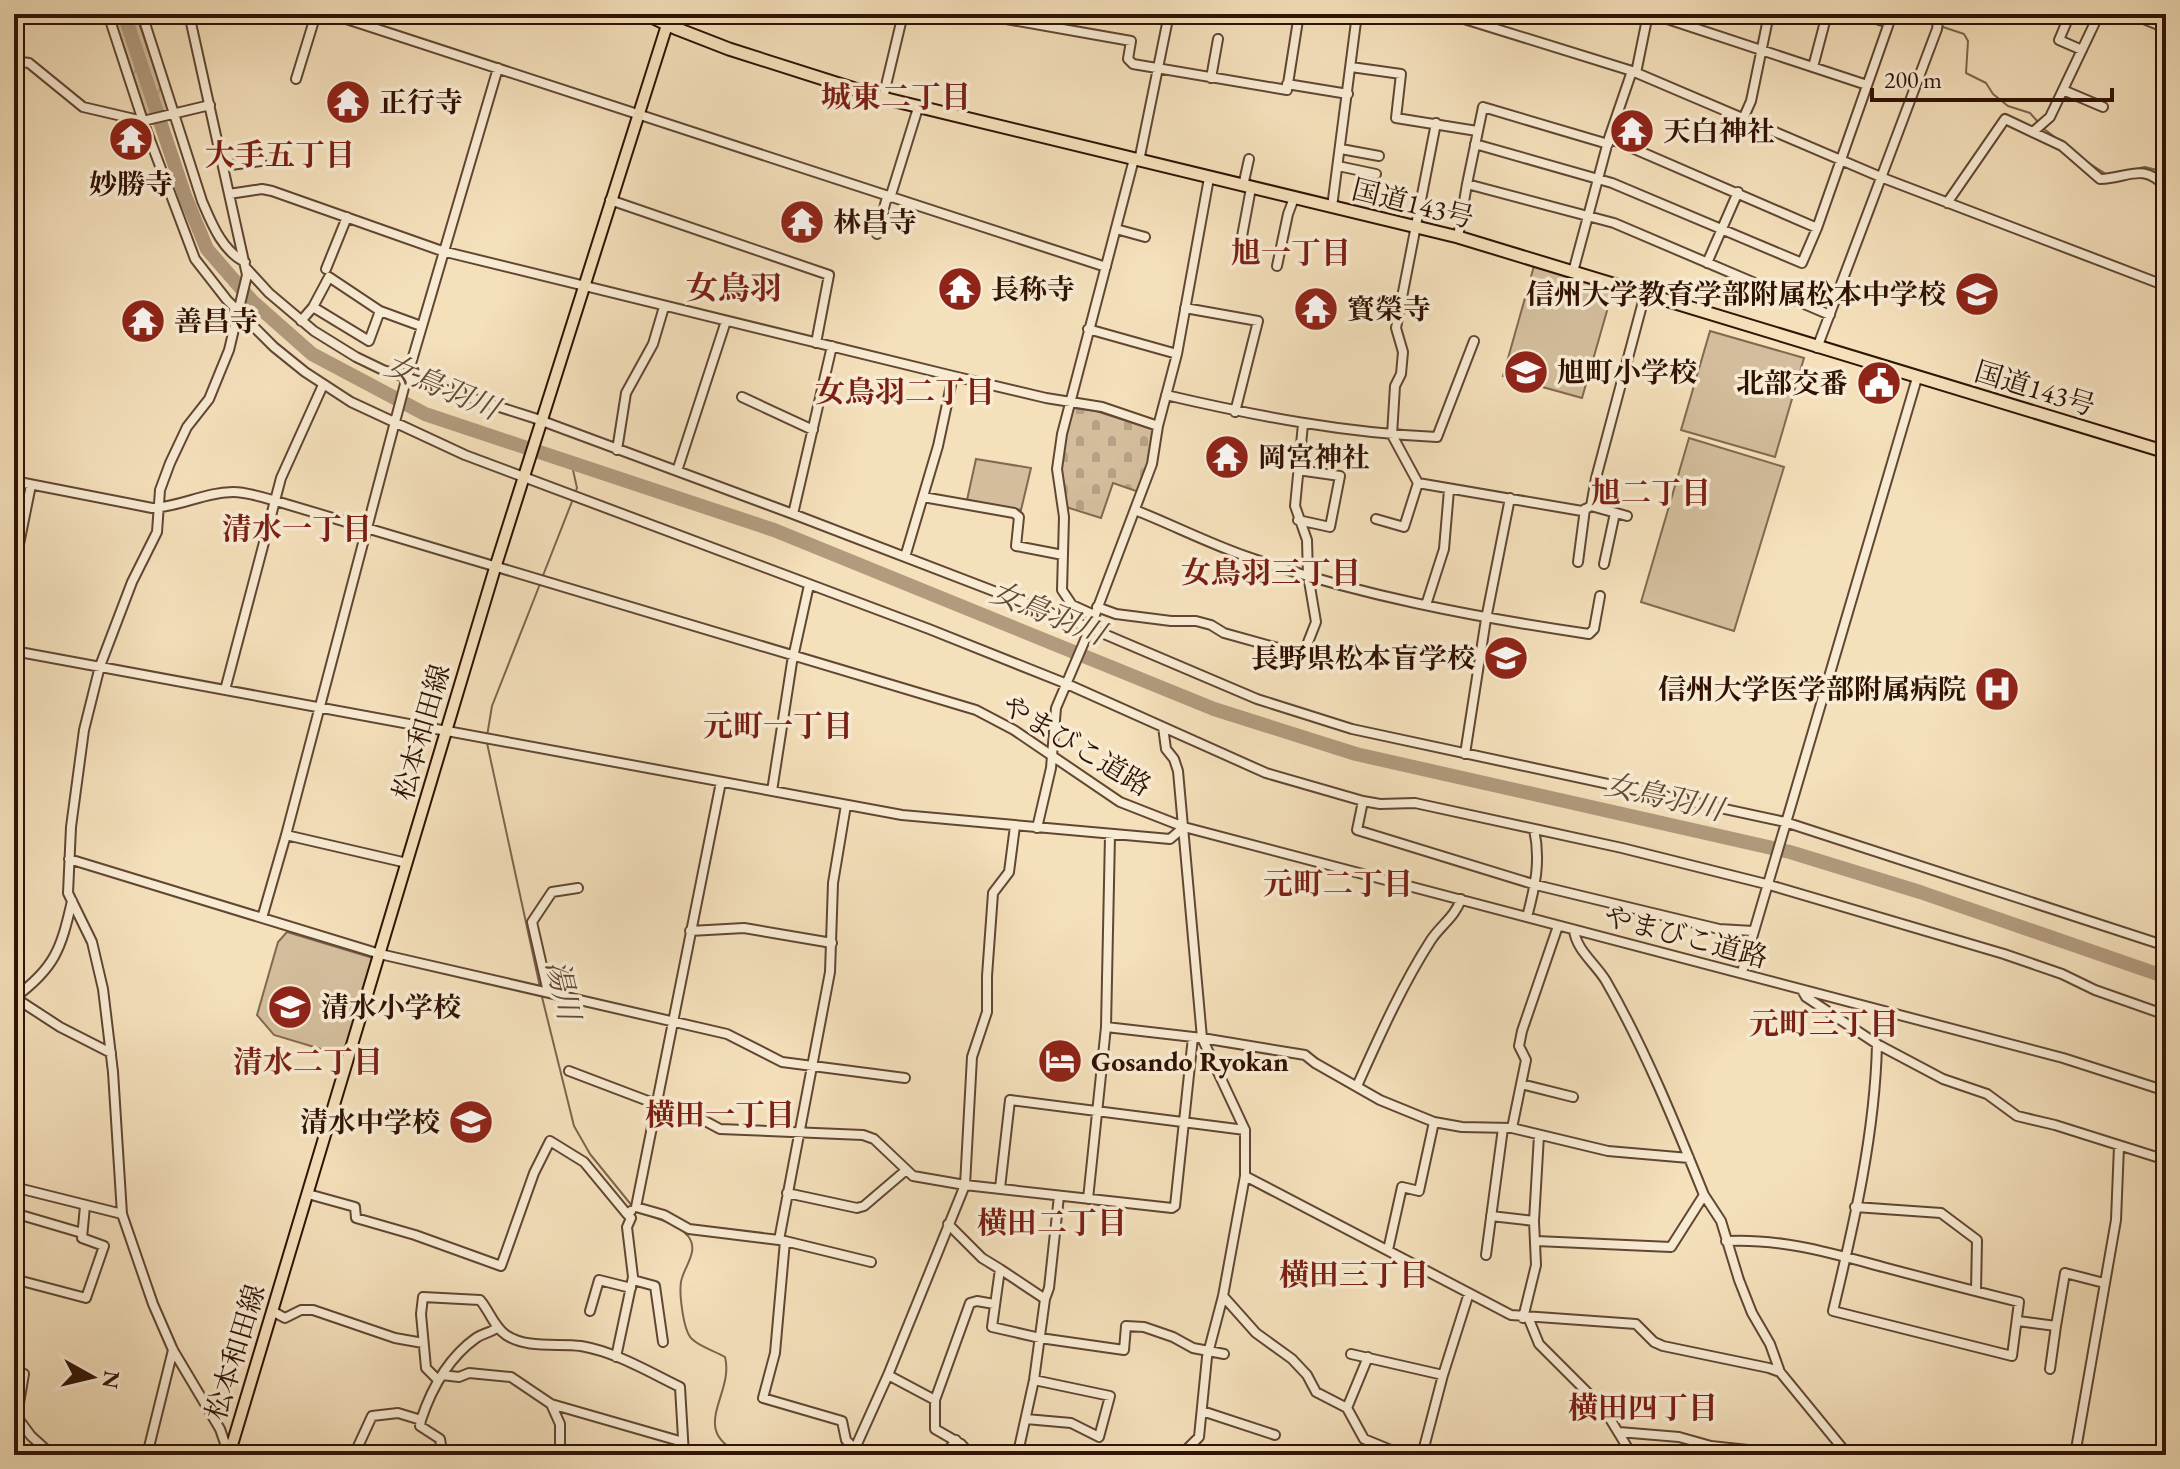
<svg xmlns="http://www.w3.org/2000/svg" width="2180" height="1469" viewBox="0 0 2180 1469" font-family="'EB Garamond','Noto Serif JP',serif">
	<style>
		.grass { fill: url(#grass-tufts); stroke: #826850; stroke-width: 2 }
		.cemetery { fill: url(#cemetery-stones); stroke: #826850; stroke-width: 2 }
		.park { fill: #d3bd9c; stroke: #826850; stroke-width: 2 }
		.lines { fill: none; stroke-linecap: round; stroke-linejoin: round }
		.stream { stroke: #7d644d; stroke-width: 2 }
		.river { stroke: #b19a7d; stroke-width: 14 }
		.minor-casing { stroke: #614632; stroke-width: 12 }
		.major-casing { stroke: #301204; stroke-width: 14 }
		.highway-casing { stroke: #301204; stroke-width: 15 }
		.minor { stroke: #f8ebd3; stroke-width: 8 }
		.major { stroke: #f4e0bb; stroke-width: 10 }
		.highway { stroke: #f4e0bb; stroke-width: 11 }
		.labels { text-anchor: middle; stroke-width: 7; stroke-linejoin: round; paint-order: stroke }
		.poi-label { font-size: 28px; font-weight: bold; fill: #301204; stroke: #f8ebd3; text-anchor: start }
		.street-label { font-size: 28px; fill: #301204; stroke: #f8ebd3 }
		.neighbourhood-label { font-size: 30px; font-weight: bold; fill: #7a1f14; stroke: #f8ebd3 }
		.water-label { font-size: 30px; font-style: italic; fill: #644834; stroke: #f8ebd3 }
		.quarter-label { font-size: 32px; font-weight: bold; fill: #7a1f14; stroke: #f8ebd3 }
	</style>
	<defs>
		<pattern id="grass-tufts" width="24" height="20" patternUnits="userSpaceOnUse" patternTransform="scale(2)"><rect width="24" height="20" fill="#d3bd9c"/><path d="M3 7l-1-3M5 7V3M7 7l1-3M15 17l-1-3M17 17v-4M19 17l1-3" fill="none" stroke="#b5a185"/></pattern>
		<pattern id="cemetery-stones" width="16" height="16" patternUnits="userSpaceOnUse" patternTransform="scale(2)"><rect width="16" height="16" fill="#d3bd9c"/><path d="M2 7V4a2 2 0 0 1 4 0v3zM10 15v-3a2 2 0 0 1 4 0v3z" fill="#b5a185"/></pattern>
	</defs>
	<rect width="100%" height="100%" fill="#f4e0bb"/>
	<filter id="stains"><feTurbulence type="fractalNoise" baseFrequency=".0025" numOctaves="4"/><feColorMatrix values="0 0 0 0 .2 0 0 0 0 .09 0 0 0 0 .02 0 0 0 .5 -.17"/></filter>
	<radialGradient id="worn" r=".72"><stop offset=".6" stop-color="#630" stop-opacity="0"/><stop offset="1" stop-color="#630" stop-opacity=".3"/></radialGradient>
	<path class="grass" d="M113,14H122L155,116L147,118Z
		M127,14H136L169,111L159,116Z"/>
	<path class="cemetery" d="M1074,408L1096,411L1152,429C1160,447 1145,474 1139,492L1113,483L1101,518L1066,507C1060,475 1056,437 1074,408Z"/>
	<path class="park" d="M1534,266L1613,290L1582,398L1503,376Z
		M1710,331L1804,358L1775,457L1681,430Z
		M1689,438L1784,467L1734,631L1641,602Z
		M976,459L1031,468L1021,510L967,500Z
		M287,932L373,958L344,1056L274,1035L257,1015L278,942Z"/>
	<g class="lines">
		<path class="stream" d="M1940,26L1964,34L1968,41L1966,73L1986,83L1993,94L2008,106L2030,113L2039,123
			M2044,129L2060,141
			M2084,160L2106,174
			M2131,170L2145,167L2161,171
			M571,461L577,488L575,493
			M542,578L573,499
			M487,736L492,706L540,584
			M487,743L540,987
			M541,993L574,1126L590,1154L633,1207
			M637,1212C653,1217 677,1223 688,1236C699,1250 686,1264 682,1278C678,1289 683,1331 692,1339C700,1347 715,1351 725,1357C735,1395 685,1432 745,1455"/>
		<path class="river" d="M124,14L185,196L207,249L252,301L312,354L425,414L774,530L1214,709L1356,754L1790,852L1920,892L2166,977"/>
		<g class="minor-casing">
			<path id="minor" d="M108,14L143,121L195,259L227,300L274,347L305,372L351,402L465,455L929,629L1067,684L1266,773L1363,801L1380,804L1415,803L1622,848L1766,884L2004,954L2062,974L2095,990L2166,1015
				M142,14L202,201C211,222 222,251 245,262
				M193,14L191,23L247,275L229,350L209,399L187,427L170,463L160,490L157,532L132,582L100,666L84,730L71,827L68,893L92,942L103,989L113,1072L122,1214L153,1304L173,1350L220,1429L229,1455
				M331,14L1106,267
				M978,14L1131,41L1128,59L1133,64L1287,90L1299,14
				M1448,14L1632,71L1883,178L2166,286
				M1652,14L1867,85
				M2070,14L2059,40L2082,50
				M2139,14L2146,20L2166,28
				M14,61L29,63L83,107L143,121L210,105
				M1351,67L1401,74L1396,118L1477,131
				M1813,67L1827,14
				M1636,73L1648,14
				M1211,78L1218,39
				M296,79L316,14
				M1287,84L1348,94
				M2063,90L2103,107
				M883,98L903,14
				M1743,119L1751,101L1769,14
				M1436,123L1396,328L1403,352L1401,374L1395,386L1392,435L1418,483L1582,511L1591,506L1596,478L1645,294
				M2034,131L2050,117L2099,14
				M1609,138L1817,228
				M1475,144L1612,183L1802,263L1817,228L1889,23L1861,14
				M1341,149L1379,156
				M1139,161L1169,14
				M223,166L261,161
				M1338,166L1376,174
				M1467,184L1483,107L1608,144
				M1243,186L1249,159
				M229,194L262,189L272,191L442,251L953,376L1046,398L1102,407L1158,426
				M890,198L918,108
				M610,200L829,275L816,343
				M1947,203L2005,119L2062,146L2100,179C2129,178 2142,162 2166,187
				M1332,207L1357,14
				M1116,229L1145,237
				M877,234L887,197
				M1458,237L1467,184L1614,223L1830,315
				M1248,248L1240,247L1251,188
				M1707,263L1738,192
				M1277,266L1288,214L1294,198
				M247,269L269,293L314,331L356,357L383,370L534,418L793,514L1090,628L1257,699L1352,729L1785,822L2166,946
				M326,269L347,217
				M1573,272L1609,138L1632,71
				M313,307L369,341L380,311
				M1185,308L1258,321L1235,412
				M301,321L313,307L329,277L380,311L421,326
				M1088,329L1177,354
				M1817,348L1937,29L1939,14
				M1166,395C1256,416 1345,433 1437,437L1474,341
				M742,397L813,430
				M617,450L626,393L653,344L664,307
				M677,471L726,321
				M14,481L152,508C180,507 205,492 233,492C247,492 262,497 276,501L976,710L1014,730L1120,802L1184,827L2063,1058L2166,1091
				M923,497L1014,513L1019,517L1016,546L1063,555
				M1591,506L1627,516
				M1135,510C1173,525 1210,544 1248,557C1358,595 1474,617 1589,634L1594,629L1600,596
				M793,514L832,346
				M1376,519L1404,527L1418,483
				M1298,520L1330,527L1340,476L1298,470
				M905,557L938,446L953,376
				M1578,562L1585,509
				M1604,564L1615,513
				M14,569L31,485
				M1426,605L1444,549L1449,490
				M1097,607L1116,614L1171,621H1196L1211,625L1224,633L1303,655L1316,622L1308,575L1307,540L1295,506L1303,424
				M1094,615L1072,605L1062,590L1064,517L1057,469L1062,434L1134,159
				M14,651L902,815L1170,839L1184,827
				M225,690L281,478L323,385
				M1163,727L1166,749L1174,759L1178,771L1202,1038L1245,1130V1176L1511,1315L1636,1324L1654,1342L1663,1346L1769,1368L1780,1372L1848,1455
				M1465,754L1486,619L1510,498
				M721,782L636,1207L664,1215L689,1229L779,1240L830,972L833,883L846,805
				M772,791L792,662L809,585
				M1363,801L1357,830L1536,885L1719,929L1753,931
				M1037,828L1051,768L1056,708L1090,628L1152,464L1158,426L1177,354L1209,178
				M286,835L407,863
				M69,859L380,954L727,1034L782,1062L905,1078
				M1527,917C1535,887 1541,861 1534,829
				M262,918L286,835L405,384L498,68
				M1574,930C1576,950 1596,964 1606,981C1645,1049 1675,1123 1704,1195L1721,1221L1739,1280L1752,1313L1770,1344L1780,1372
				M690,931L744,928L832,943
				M1742,972L1917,378
				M1802,990L1806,997L1877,1044L1943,1079L1987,1094L2017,1116L2055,1125L2166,1160
				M548,992L532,922L552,892L578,888
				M14,997L60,1027L111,1053
				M14,998C55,968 61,949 72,901
				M1106,1027L1202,1038L1305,1055L1315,1063L1380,1100L1434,1122L1462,1127L1512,1128L1608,1151L1689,1158
				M569,1071L656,1104L692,1114L720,1129L863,1135L874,1139L913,1176L965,1185L1172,1208L1175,1206L1193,1037
				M1521,1084L1573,1097
				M1357,1086C1379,1037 1402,985 1431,940C1441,925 1455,917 1461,899
				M1512,1128L1526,1060L1519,1046L1522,1031L1558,926
				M14,1187L122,1214
				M1000,1188L1010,1100L1245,1130
				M787,1193L857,1208L864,1206L905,1171
				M308,1194L355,1207L356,1218L415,1235L501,1266L534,1173L550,1141L584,1162L627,1214
				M1088,1199L1106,1027L1110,835
				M1855,1207L1941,1213L1977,1240L1976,1291
				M14,1213L82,1233
				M1491,1216L1534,1221
				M948,1224L982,1258L1000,1269L992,1327L1040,1338L1124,1350L1126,1326L1144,1327L1173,1337L1193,1348L1224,1354
				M779,1240L785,1241L775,1353L763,1398L842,1421L846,1440L855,1449
				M785,1241L871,1262
				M1536,1241L1671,1247L1704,1195
				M1726,1241C1780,1238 1831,1253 1883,1267C1928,1279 1974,1291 2019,1302L2012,1356L1833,1311C1854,1224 1875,1134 1877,1044
				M1388,1250L1402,1187L1419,1191L1434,1122
				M1486,1255L1503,1128
				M1000,1269L1045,1299
				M14,1279L86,1298L104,1246L82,1238L85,1206
				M633,1280L655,1286L663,1342
				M1223,1296L1256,1333L1292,1359L1307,1375L1316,1392L1347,1408L1364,1439L1403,1455
				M272,1311L285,1318L301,1310H313L395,1338L423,1343
				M590,1311L599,1280L631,1288
				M1528,1317L1539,1344L1604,1409L1632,1455
				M1523,1318L1536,1265L1534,1221L1539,1135
				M2018,1321L2056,1326L2050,1369
				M2056,1326L2065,1273L2104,1283
				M1351,1354L1443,1375
				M616,1357L633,1277L627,1227L631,1218L627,1214L631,1211
				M442,1375L459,1377L469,1373L511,1377L551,1404L560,1424V1455
				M888,1375L935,1400
				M438,1380L426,1368L421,1314L423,1297L480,1300C489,1310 494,1327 506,1335C527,1349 557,1343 581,1346C616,1352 649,1372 680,1387L684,1455
				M551,1404L683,1442
				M1347,1408L1368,1357
				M1202,1411L1275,1435
				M14,1413L31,1436L52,1455
				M17,1415L24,1374
				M1026,1419L1071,1423L1099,1437L1110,1396L1034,1380
				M421,1420L420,1426L440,1439L441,1445L437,1455
				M1619,1432L1679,1437L1711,1446L1748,1450
				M147,1455L173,1350
				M354,1455L372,1416L398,1413L421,1420C432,1387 448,1358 476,1338C483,1333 491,1333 498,1327
				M852,1455L888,1375L965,1185L972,1057L987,1012V976L993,893L1009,872L1015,826
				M945,1455L956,1440
				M971,1455L961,1444L935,1429V1400L970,1303L977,1301L994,1304
				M1020,1455L1019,1448L1034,1380L1045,1299L1049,1288L1059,1196
				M1181,1455L1199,1437L1207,1357L1223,1296L1245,1176
				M1422,1455L1443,1375L1469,1293
				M2075,1455L2116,1220L2119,1146"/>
		</g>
		<g class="major-casing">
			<path id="major" d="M229,1455L495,568L667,25"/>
		</g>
		<g class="highway-casing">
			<path id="highway" d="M645,14L675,28L729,49L883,98L1458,237L2166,452"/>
		</g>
		<use href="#minor" class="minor"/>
		<use href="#major" class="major"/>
		<use href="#highway" class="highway"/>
	</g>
	<defs>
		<g id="temple-disc" transform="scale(2.3)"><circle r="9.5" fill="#8f2418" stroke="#f8ebd3"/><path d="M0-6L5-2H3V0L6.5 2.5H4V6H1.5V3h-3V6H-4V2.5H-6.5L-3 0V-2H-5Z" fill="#fff"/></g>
		<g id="school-disc" transform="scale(2.3)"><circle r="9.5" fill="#8f2418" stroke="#f8ebd3"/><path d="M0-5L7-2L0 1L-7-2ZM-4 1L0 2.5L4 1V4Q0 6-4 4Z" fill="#fff"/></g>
		<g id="civic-disc" transform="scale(2.3)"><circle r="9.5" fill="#8f2418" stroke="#f8ebd3"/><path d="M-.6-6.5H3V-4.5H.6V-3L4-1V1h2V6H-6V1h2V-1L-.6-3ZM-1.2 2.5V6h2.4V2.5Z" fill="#fff"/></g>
		<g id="hospital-disc" transform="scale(2.3)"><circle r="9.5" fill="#8f2418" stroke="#f8ebd3"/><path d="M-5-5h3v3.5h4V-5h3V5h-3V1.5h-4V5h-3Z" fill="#fff"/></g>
		<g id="hotel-disc" transform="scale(2.3)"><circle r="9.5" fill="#8f2418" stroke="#f8ebd3"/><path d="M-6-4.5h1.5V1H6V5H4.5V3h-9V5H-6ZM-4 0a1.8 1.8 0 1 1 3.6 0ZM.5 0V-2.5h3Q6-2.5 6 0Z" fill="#fff"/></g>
	</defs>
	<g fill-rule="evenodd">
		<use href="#temple-disc" x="348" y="102"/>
		<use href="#temple-disc" x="1632" y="131"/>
		<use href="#temple-disc" x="131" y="139"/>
		<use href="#temple-disc" x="802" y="222"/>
		<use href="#temple-disc" x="960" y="289"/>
		<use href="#school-disc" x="1977" y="294"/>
		<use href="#temple-disc" x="1316" y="309"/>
		<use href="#temple-disc" x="143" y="321"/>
		<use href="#school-disc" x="1526" y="372"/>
		<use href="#civic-disc" x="1879" y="383"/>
		<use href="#temple-disc" x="1227" y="457"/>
		<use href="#school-disc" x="1506" y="658"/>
		<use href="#hospital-disc" x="1997" y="689"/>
		<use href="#school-disc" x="290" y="1007"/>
		<use href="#hotel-disc" x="1060" y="1061"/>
		<use href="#school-disc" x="471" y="1122"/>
	</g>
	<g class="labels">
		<g class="poi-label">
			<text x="379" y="112">正行寺</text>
			<text x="1663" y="141">天白神社</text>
			<text x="131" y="194" text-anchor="middle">妙勝寺</text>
			<text x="833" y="232">林昌寺</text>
			<text x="991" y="299">長称寺</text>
			<text x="1946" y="304" text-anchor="end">信州大学教育学部附属松本中学校</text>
			<text x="1347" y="319">寳榮寺</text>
			<text x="174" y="331">善昌寺</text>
			<text x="1557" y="382">旭町小学校</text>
			<text x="1848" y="393" text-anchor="end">北部交番</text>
			<text x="1258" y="467">岡宮神社</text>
			<text x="1475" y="668" text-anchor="end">長野県松本盲学校</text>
			<text x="1966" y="699" text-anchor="end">信州大学医学部附属病院</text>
			<text x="321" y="1017">清水小学校</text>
			<text x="1091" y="1071">Gosando Ryokan</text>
			<text x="440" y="1132" text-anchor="end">清水中学校</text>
		</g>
		<g class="street-label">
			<text transform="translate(1413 203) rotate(14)" y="10">国道143号</text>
			<text transform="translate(2035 388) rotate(17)" y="10">国道143号</text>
			<text transform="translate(421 732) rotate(-74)" y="10">松本和田線</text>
			<text transform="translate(1077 745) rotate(31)" y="10">やまびこ道路</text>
			<text transform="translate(1686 936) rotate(15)" y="10">やまびこ道路</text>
			<text transform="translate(235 1352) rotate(-73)" y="10">松本和田線</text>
		</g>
		<g class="neighbourhood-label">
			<text x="896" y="107">城東二丁目</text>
			<text x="280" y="165">大手五丁目</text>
			<text x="1291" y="263">旭一丁目</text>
			<text x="905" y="402">女鳥羽二丁目</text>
			<text x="1651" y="503">旭二丁目</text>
			<text x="297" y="539">清水一丁目</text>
			<text x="1271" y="583">女鳥羽三丁目</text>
			<text x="778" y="736">元町一丁目</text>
			<text x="1338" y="894">元町二丁目</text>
			<text x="1824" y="1034">元町三丁目</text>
			<text x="308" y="1072">清水二丁目</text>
			<text x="720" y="1125">横田一丁目</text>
			<text x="1052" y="1233">横田二丁目</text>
			<text x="1354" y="1285">横田三丁目</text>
			<text x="1643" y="1418">横田四丁目</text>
		</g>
		<g class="water-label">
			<text transform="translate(442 387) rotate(23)" y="10">女鳥羽川</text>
			<text transform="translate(1048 613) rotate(22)" y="10">女鳥羽川</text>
			<text transform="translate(1664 797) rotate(13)" y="10">女鳥羽川</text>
			<text transform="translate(563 990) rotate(77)" y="10">湯川</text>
		</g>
		<g class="quarter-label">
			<text x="734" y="299">女鳥羽</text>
		</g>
	</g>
	<rect width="2180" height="1469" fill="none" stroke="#f4e0bb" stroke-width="48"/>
	<rect x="16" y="16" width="2148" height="1437" fill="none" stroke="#301204" stroke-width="4"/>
	<rect x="24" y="24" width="2132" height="1421" fill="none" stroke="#301204" stroke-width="2"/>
	<g transform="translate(92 1377) rotate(98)" stroke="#f8ebd3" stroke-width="6" paint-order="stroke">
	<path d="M0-6L14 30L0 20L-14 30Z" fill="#301204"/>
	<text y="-12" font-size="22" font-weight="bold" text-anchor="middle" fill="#301204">N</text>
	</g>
	<path d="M1872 88v12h240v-12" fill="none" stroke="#301204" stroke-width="4"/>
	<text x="1884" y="88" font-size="24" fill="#301204" stroke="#f8ebd3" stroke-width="6" paint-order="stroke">200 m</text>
	<rect width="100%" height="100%" filter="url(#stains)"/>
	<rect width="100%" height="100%" fill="url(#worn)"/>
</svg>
